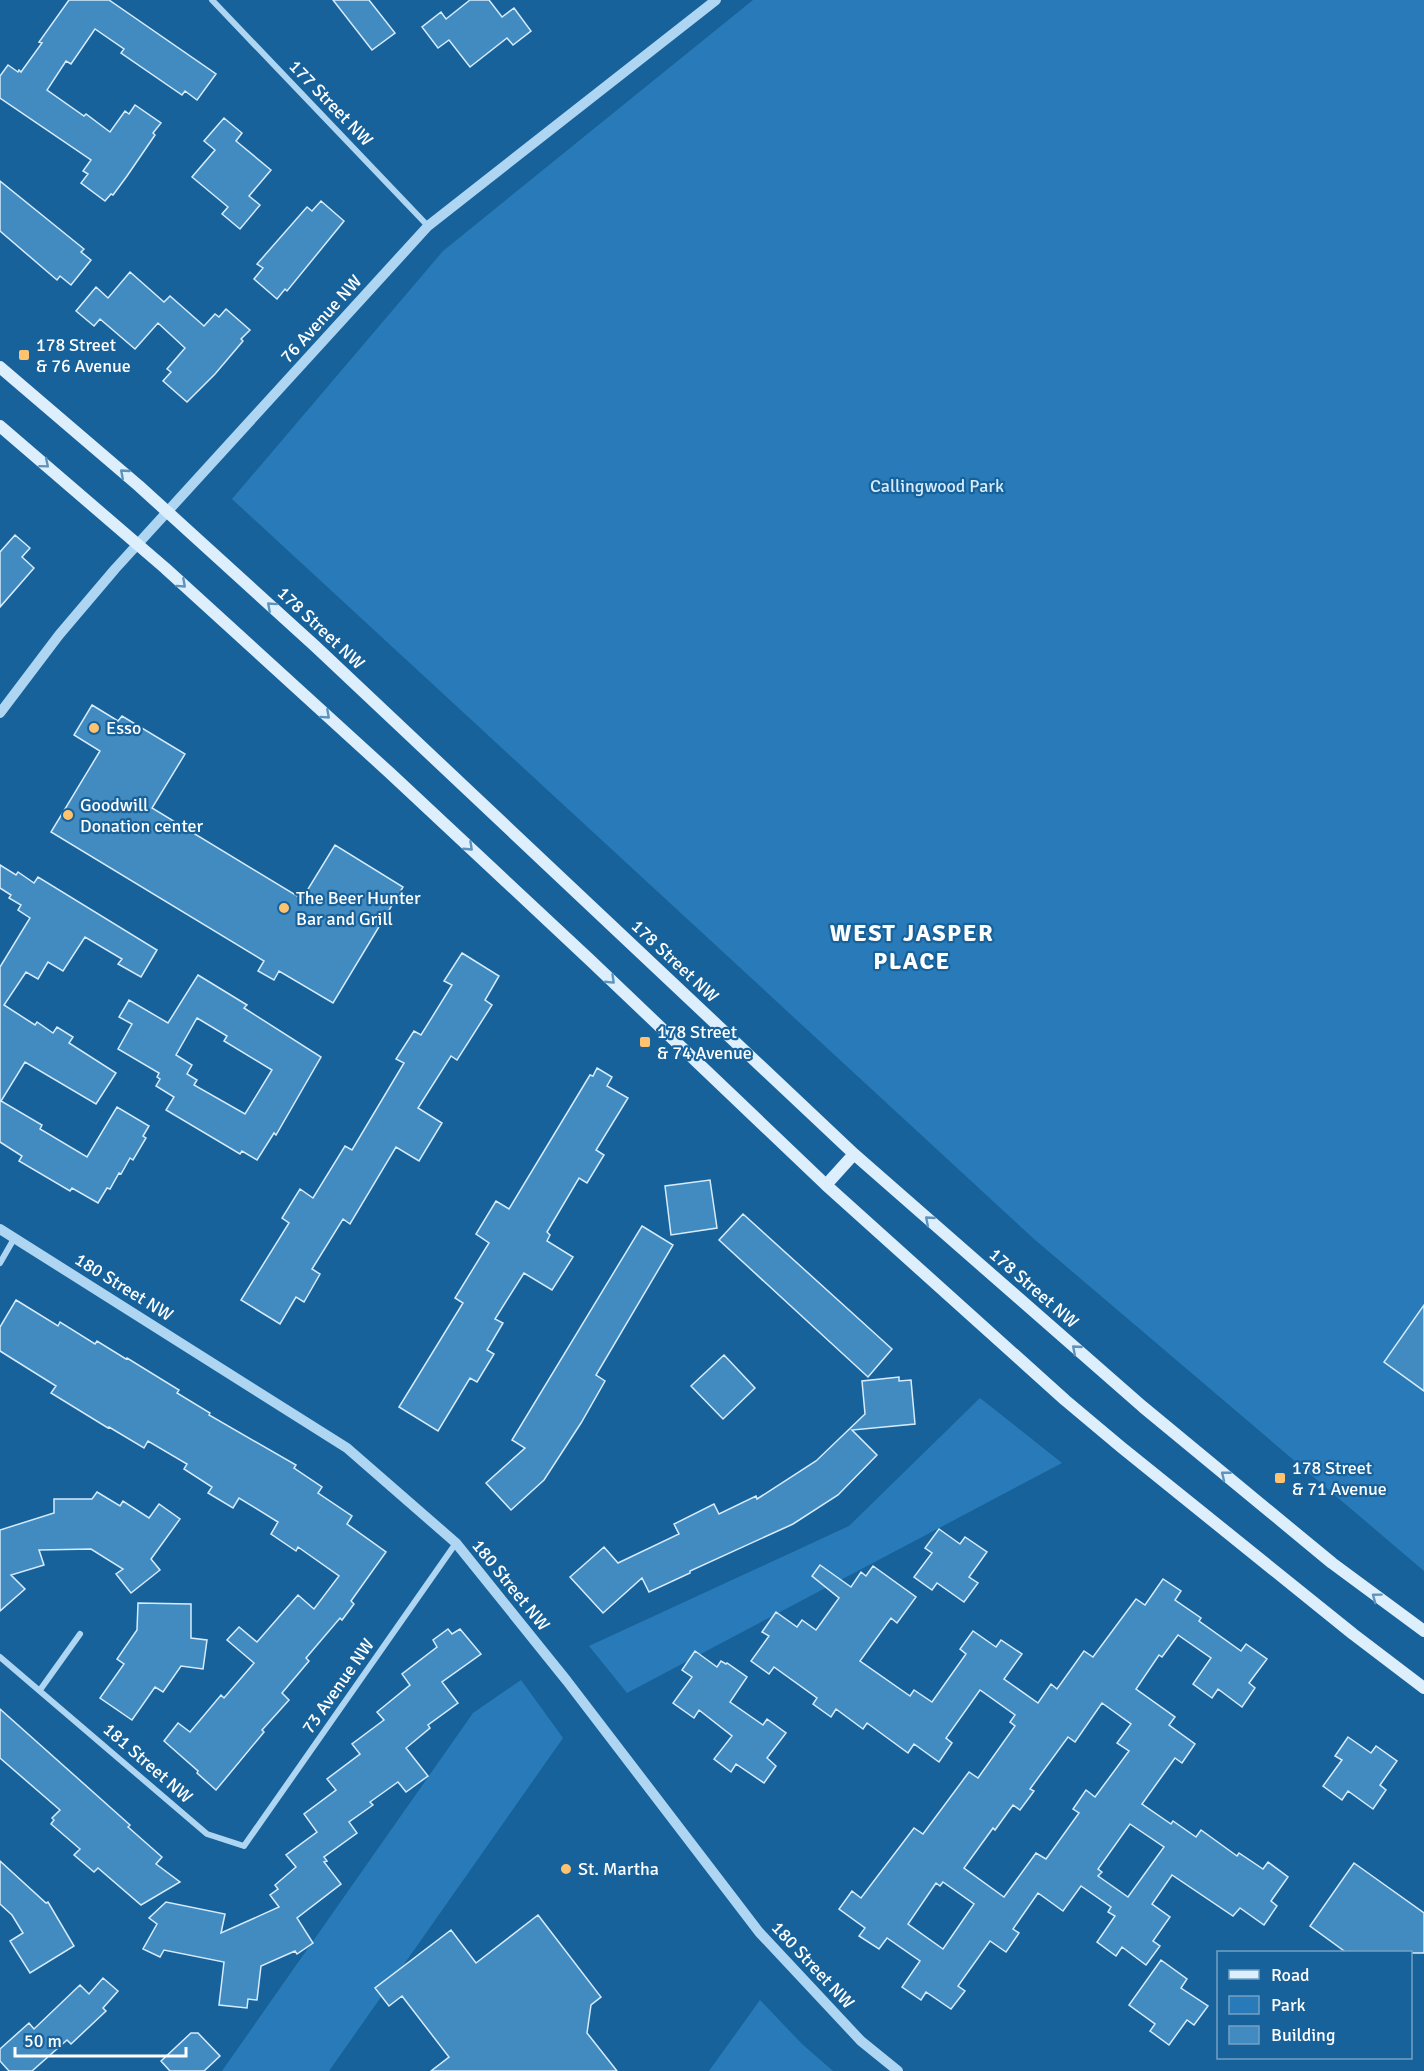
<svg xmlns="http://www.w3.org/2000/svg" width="1424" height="2071" viewBox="0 0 1424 2071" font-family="Signika,sans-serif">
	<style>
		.green { fill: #287bb8 }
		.building { fill: #418bc1; stroke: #d6ecfc; stroke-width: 1.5; fill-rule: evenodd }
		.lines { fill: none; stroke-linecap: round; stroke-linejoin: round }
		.minor { stroke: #aed6f2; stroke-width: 6 }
		.tertiary { stroke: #aed6f2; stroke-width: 10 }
		.secondary { stroke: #ddeefc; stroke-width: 12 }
		.oneway { stroke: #5d93bd }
		.poi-dot { fill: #ffc36f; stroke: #18629b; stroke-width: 2 }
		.labels { text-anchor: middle; stroke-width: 4.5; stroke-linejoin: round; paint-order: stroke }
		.street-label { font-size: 18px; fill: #fff; stroke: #18629b }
		.poi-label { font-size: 18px; fill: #fff; stroke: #18629b; text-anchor: start }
		.park-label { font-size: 18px; fill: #d6ecfc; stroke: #18629b }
		.district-label { font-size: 24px; font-weight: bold; letter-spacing: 1.5px; fill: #fff; stroke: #18629b }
	</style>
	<rect width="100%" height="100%" fill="#18629b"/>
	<path class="green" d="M753,0H1424V1571L1034,1239L232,499L443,251Z
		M980,1398L1062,1463L627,1693L589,1646L849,1526Z
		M521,1680L563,1738L329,2071H222L473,1713Z
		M760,2000L802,2044L833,2071H709Z"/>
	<path class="building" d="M69,0H109L216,74L197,100L185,91L182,95L121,53L124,49L95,29L71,64L66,61L47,90L84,116L86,114L110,132L125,111L129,114L135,105L161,123L153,133L155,135L127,176L113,195L111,194L105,201L81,183L88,174L83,171L91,160L0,98V76L8,65L18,72L19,70L21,72L42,43L39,42Z
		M333,0H369L395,33L372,50Z
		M470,0H489L502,17L514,8L531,31L513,45L507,38L470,67L449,40L438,48L422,27L441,12L446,19Z
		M224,118L242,133L236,141L271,170L249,196L260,205L240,229L222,214L228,207L192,177L215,150L204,141Z
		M0,181L84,249L81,252L91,260L71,285L60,276L57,280L0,231Z
		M321,201L344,221L287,291L285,289L277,299L254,279L263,268L257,264L307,207L312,211Z
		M130,272L164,302L170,296L204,326L215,314L219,317L226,309L250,330L241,339L243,341L215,374L187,402L163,381L171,372L167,369L185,348L158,323L135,349L100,319L94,326L76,311L96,287L108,298Z
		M15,535L30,548L22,557L34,568L0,607V552Z
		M92,705L118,721L122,716L185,754L152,808L302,899L335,845L403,887L333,1003L279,971L274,980L258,971L264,961L51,832L100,751L74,735Z
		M0,865L16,875L18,872L34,883L38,877L157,950L141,977L118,964L122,959L85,937L63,971L48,962L38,979L26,972L4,1005L35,1025L37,1022L53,1033L57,1027L73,1037L69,1043L116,1073L96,1104L25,1062L1,1101L42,1125L40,1129L87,1157L117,1107L149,1126L143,1136L146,1138L133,1160L130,1158L121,1174L119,1173L110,1189L107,1188L98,1203L72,1188L70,1191L19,1161L22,1156L0,1142V967L30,918L18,910L21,905L9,898L11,895L0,888Z
		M462,953L499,976L485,1000L492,1005L457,1060L451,1056L418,1108L442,1123L419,1161L396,1147L350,1224L343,1219L312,1269L320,1274L304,1302L296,1297L280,1324L241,1300L289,1223L282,1218L300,1189L313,1198L345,1146L352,1150L404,1063L396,1059L414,1031L421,1035L452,985L444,981Z
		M198,975L247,1005L244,1008L321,1057L276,1135L274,1133L257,1160L242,1151L240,1154L166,1110L174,1097L156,1086L160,1079L157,1077L159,1073L118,1049L132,1024L119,1017L129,1000L168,1023ZM197,1018L227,1036L224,1041L272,1070L245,1114L194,1085L197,1080L187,1074L192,1065L176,1055Z
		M597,1068L612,1077L607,1086L628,1098L596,1150L604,1155L587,1183L579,1178L547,1232L550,1235L547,1241L573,1257L552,1290L524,1273L495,1319L503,1323L487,1350L494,1354L477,1382L470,1378L438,1431L399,1407L463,1303L455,1298L489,1243L476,1234L496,1201L509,1209L590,1075L593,1076Z
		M710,1180L717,1228L671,1235L665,1186Z
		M743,1214L892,1349L868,1377L719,1240Z
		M642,1226L673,1245L596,1375L605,1381L581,1423L544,1480L511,1510L486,1483L525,1448L512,1440Z
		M16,1300L58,1326L60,1322L95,1344L97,1341L126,1359L127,1358L179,1390L177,1393L210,1413L209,1415L296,1465L294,1468L322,1487L318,1493L352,1516L347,1524L386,1552L351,1601L354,1604L342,1620L340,1618L306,1658L309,1661L282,1693L289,1700L262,1730L264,1732L216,1790L197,1773L198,1771L164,1741L178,1723L190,1732L221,1695L224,1698L254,1663L227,1640L239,1627L257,1642L298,1595L314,1609L339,1576L298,1547L296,1551L271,1534L278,1522L239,1498L233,1508L208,1493L212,1487L184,1469L187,1464L148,1441L144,1448L109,1427L108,1428L51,1393L56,1386L0,1351V1327Z
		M1424,1305V1391L1384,1362Z
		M724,1355L755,1388L723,1419L691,1386Z
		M899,1377V1381L911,1380L915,1424L852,1430L877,1455L838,1495L793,1524L690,1571V1573L649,1592L642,1578L603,1613L570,1577L604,1547L618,1563L679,1534L674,1524L714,1504L719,1514L756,1496L757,1499L816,1461L865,1414L862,1381Z
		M97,1492L120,1506L123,1501L149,1518L159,1504L180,1519L151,1559L160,1570L131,1593L116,1574L123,1569L91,1549L39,1550L44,1565L11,1575L25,1589L0,1611V1530L54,1513V1499H92Z
		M939,1529L960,1544L965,1537L987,1552L969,1577L978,1583L964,1602L937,1583L932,1590L914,1577L932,1553L925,1548Z
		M820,1565L851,1587L861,1572L866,1576L873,1566L916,1597L897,1623L891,1618L860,1661L910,1696L914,1690L932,1702L966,1654L960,1649L973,1631L996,1647L1001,1640L1022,1654L1004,1679L1038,1703L1051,1684L1057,1689L1084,1651L1093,1657L1136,1599L1145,1605L1163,1579L1181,1591L1175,1600L1201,1618L1199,1621L1241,1651L1246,1644L1267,1659L1249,1683L1255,1688L1242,1707L1218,1689L1212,1698L1193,1684L1211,1658L1178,1635L1162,1657L1159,1655L1136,1689L1175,1717L1169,1725L1195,1744L1182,1763L1175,1758L1142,1804L1171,1824L1173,1821L1196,1837L1201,1830L1237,1856L1239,1853L1263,1869L1268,1862L1288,1877L1271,1901L1277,1906L1264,1925L1240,1908L1233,1916L1172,1875L1152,1904L1170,1917L1153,1941L1160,1946L1146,1965L1122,1947L1116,1956L1097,1942L1115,1916L1108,1912L1111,1907L1081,1886L1063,1911L1038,1893L1013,1929L1019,1933L1006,1952L990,1941L958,1986L965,1991L951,2009L926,1992L921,2000L902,1987L920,1961L887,1938L879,1949L859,1936L865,1928L839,1909L852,1891L861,1898L914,1828L923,1834L969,1772L978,1778L1015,1726L1010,1722L1015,1715L980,1690L946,1738L952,1743L939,1762L914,1744L908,1753L867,1723L863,1729L836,1709L831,1717L813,1704L817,1698L774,1667L769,1674L751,1661L769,1636L762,1632L776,1612L797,1627L802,1620L816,1630L839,1598L812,1576ZM1102,1703L1131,1724L1117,1743L1129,1751L1095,1797L1086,1790L1073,1809L1079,1813L1046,1859L1036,1853L1004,1897L964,1868L993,1828L995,1830L1013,1805L1020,1810L1034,1791L1030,1789L1068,1737L1075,1742ZM1130,1824L1164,1847L1128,1897L1098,1876L1102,1872L1098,1869ZM943,1882L974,1904L943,1949L908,1924L936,1883L940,1886Z
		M138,1603L191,1604V1638L207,1640L203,1669L181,1666L163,1692L155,1687L132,1720L100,1698L124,1664L117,1659L137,1630Z
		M448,1629L452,1634L460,1629L481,1654L442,1682L458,1703L428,1725L430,1728L406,1748L428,1776L406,1792L398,1782L370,1802L373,1805L349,1822L357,1833L324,1857L327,1861L324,1862L341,1884L297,1918L313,1943L297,1954L295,1951L261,1966L257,2000L248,1999L247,2008L219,2005L224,1962L164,1950L160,1957L143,1949L157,1924L149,1918L166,1902L225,1914L221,1933L279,1907L270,1895L278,1889L275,1885L296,1867L286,1855L317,1832L304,1814L336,1790L327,1779L360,1754L352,1744L384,1720L377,1712L410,1685L402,1674L437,1647L433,1640Z
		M695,1651L717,1667L721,1661L726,1664L727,1663L747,1677L730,1702L763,1725L767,1719L786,1733L767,1758L776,1766L764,1783L736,1764L731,1772L714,1759L732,1736L699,1710L694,1718L673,1703L692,1677L682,1670Z
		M0,1709L130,1825L128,1827L162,1857L156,1864L180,1882L141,1905L98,1868L94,1872L74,1855L80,1849L51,1824L54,1820L52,1818L60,1810L0,1758Z
		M1348,1737L1371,1753L1376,1746L1397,1761L1380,1785L1386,1790L1373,1809L1348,1791L1342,1800L1323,1786L1342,1760L1335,1756Z
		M0,1861L46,1903L48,1902L74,1946L30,1973L10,1941L23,1933L12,1915L0,1904Z
		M1354,1863L1424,1913V1953H1347L1310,1926Z
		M538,1915L601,1997L591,2005L587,2033L617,2071H431L449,2057L402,1996L389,2006L375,1988L451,1930L476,1963Z
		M1161,1960L1187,1979L1181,1988L1208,2006L1194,2025L1187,2020L1169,2045L1150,2031L1155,2024L1129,2005Z
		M103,1978L118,1991L103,2008L106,2011L71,2044L67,2040L32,2071H9L0,2061V2049L29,2023L34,2029L80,1985L89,1994Z
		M191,2033H198L220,2056L204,2071H170L161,2061Z"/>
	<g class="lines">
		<path class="minor" d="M212,0L428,226
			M0,1263L15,1237
			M0,1657L207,1834L244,1846L456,1543
			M40,1690L80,1634"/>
		<path class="tertiary" d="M0,713L59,635L115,569L428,226L716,0
			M0,1229L347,1448L456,1543L567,1681L759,1932L861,2041L898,2071"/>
		<path class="secondary" d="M0,367L139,486L315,646L854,1154L1143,1407L1332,1563L1424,1631
			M0,426L165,568L391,774L591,961L826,1185L1065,1400L1121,1447L1353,1634L1424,1688
			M826,1185L854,1154"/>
	</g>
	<defs><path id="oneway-chevron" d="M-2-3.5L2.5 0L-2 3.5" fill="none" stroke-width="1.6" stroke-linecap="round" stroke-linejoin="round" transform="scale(1.5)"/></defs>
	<g class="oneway">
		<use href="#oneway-chevron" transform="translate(45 464) rotate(40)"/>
		<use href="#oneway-chevron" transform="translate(124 473) rotate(-139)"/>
		<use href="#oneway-chevron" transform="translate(182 584) rotate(42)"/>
		<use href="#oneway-chevron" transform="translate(271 606) rotate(-138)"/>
		<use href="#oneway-chevron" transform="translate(326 715) rotate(42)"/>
		<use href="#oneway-chevron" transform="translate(469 847) rotate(43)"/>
		<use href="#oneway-chevron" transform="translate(611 980) rotate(44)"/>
		<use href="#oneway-chevron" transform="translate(929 1220) rotate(-139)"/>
		<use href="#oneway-chevron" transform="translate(1076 1349) rotate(-139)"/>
		<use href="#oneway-chevron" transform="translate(1225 1475) rotate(-141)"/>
		<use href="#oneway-chevron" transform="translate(1376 1597) rotate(-143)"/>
	</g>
	<g class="poi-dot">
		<rect x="18" y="349" width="12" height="12" rx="3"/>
		<circle cx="94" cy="728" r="6"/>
		<circle cx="68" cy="815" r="6"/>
		<circle cx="284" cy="908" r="6"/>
		<rect x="639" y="1036" width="12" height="12" rx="3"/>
		<rect x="1274" y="1472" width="12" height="12" rx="3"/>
		<circle cx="566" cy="1869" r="6"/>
	</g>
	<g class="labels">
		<g class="street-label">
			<text transform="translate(331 103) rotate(46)" y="6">177 Street NW</text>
			<text transform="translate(321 319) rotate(-48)" y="6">76 Avenue NW</text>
			<text transform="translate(321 628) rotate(43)" y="6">178 Street NW</text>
			<text transform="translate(675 961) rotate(43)" y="6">178 Street NW</text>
			<text transform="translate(124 1287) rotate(32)" y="6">180 Street NW</text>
			<text transform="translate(1034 1288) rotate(41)" y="6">178 Street NW</text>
			<text transform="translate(511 1585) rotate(51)" y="6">180 Street NW</text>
			<text transform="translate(338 1686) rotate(-55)" y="6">73 Avenue NW</text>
			<text transform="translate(148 1763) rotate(41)" y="6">181 Street NW</text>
			<text transform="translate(813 1965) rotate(47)" y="6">180 Street NW</text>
		</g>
		<g class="poi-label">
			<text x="36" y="351">178 Street<tspan x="36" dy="21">&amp; 76 Avenue</tspan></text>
			<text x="106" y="734">Esso</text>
			<text x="80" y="811">Goodwill<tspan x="80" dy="21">Donation center</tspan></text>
			<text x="296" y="904">The Beer Hunter<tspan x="296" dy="21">Bar and Grill</tspan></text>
			<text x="657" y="1038">178 Street<tspan x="657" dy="21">&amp; 74 Avenue</tspan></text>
			<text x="1292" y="1474">178 Street<tspan x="1292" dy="21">&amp; 71 Avenue</tspan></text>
			<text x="578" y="1875">St. Martha</text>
		</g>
		<g class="park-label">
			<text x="937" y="492">Callingwood Park</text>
		</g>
		<g class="district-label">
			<text x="912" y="941">WEST JASPER<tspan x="912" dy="28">PLACE</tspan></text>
		</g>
	</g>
	<rect x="1217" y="1951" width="195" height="108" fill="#18629b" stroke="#74a1c3" stroke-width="1.5"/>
	<rect x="1229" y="1970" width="30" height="9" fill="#ddeefc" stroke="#74a1c3" stroke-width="1.5"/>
	<text x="1271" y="1981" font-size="18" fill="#ffffff">Road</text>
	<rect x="1229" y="1996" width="30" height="18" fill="#287bb8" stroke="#74a1c3" stroke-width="1.5"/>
	<text x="1271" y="2011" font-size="18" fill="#ffffff">Park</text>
	<rect x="1229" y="2026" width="30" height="18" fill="#418bc1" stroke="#74a1c3" stroke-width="1.5"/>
	<text x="1271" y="2041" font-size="18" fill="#ffffff">Building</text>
	<path d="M15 2047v9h171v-9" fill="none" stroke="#ffffff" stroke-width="3"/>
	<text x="24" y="2047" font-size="18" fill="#ffffff" stroke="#18629b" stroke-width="4.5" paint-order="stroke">50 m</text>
</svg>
